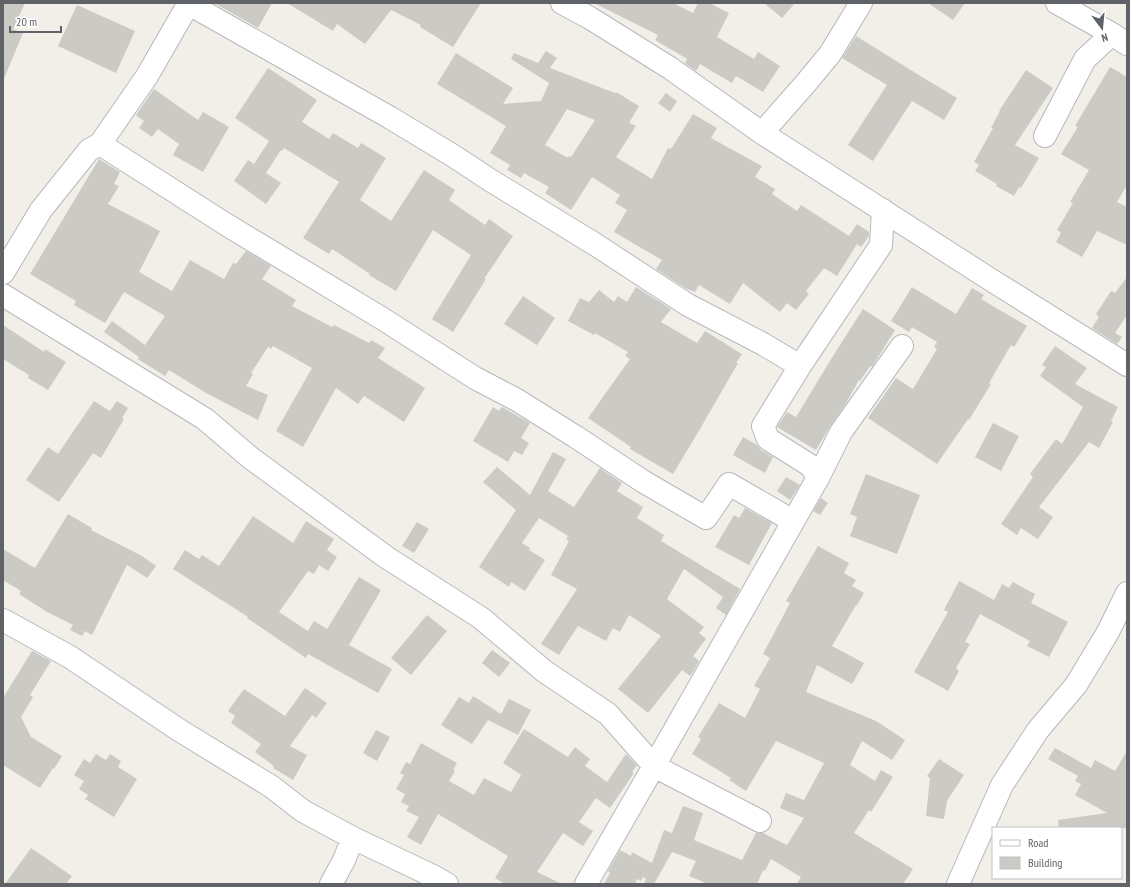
<svg xmlns="http://www.w3.org/2000/svg" width="1130" height="887" viewBox="0 0 1130 887" font-family="'PT Sans Narrow',sans-serif">
	<style>
		.building { fill: #cccac5; fill-rule: evenodd }
		.lines { fill: none; stroke-linecap: round; stroke-linejoin: round }
		.minor-casing { stroke: #b5b8bc; stroke-width: 24 }
		.minor { stroke: #fff; stroke-width: 22 }
	</style>
	<rect width="100%" height="100%" fill="#f1efe8"/>
	<path class="building" d="M3,3H25L13,29L23,33L3,81Z
		M214,3H272L258,28Z
		M287,3H481L453,47L420,27L421,25L391,10L365,44L337,24L333,31Z
		M594,3H673L693,13L698,3H709L729,13L717,37L754,59L758,52L780,66L763,92L736,76L732,83L700,64L696,71L685,63L687,59L655,40L658,35Z
		M764,3H795L782,18Z
		M928,3H965L953,20Z
		M77,5L135,31L116,73L58,46Z
		M856,36L922,77L957,98L944,120L912,101L873,161L848,145L887,85L842,58Z
		M546,51L557,58L550,68L615,93L616,92L639,106L629,123L636,126L616,157L652,179L668,148L671,149L693,114L717,128L711,138L762,166L755,177L775,189L772,194L797,211L801,205L849,236L857,224L869,232V236L861,247L857,244L837,276L824,268L806,291L809,294L796,310L787,303L780,312L743,283L730,304L699,285L695,292L685,288L656,269L662,260L614,232L627,210L615,203L620,195L592,177L571,210L545,193L549,187L524,173L521,178L507,170L510,165L490,153L506,126L437,84L456,53L513,88L503,104L541,101L549,83L511,59L514,53L538,63ZM567,109L595,120L571,157L569,156L568,158L545,145Z
		M1110,67L1127,77V185L1117,202L1127,207V245L1097,231L1082,257L1056,242L1061,233L1057,230L1073,203L1070,202L1089,170L1061,154L1078,127L1075,126Z
		M268,68L317,100L302,122L329,139L333,133L358,148L361,143L386,158L360,200L391,221L424,170L455,190L449,200L485,225L489,219L513,236L484,279H486L453,332L432,319L471,255L433,230L396,291L369,275L370,274L332,249L329,254L303,238L339,182L284,148L282,151L281,150L266,173L281,183L266,204L234,181L248,160L254,164L269,141L235,118Z
		M1026,70L1053,88L1015,145L1039,158L1021,188L1019,187L1014,196L996,186L997,184L975,171L979,165L974,162L993,128H991L1000,111H999Z
		M154,89L198,120L203,112L229,127L203,172L173,155L179,144L158,129L152,137L139,128L144,121L136,115Z
		M666,93L677,101L670,112L658,103Z
		M99,159L120,172L114,184L119,186L108,204L160,231L139,272L172,291L190,260L224,279L233,263L236,264L246,251L271,266L262,279L296,300L292,306L332,327L334,325L369,343L371,340L385,348L378,358L425,388L404,422L364,396L358,404L336,388L303,447L276,431L312,368L273,346L271,349L268,347L251,373L253,374L246,386L268,395L258,420L206,393L169,370L165,376L138,359L139,357L104,332L112,321L145,345L165,316L124,292L105,323L74,305L76,301L30,274Z
		M1127,277V315L1115,333L1122,337L1117,344L1092,328L1099,317L1096,314L1111,291L1115,293Z
		M636,287L671,309L661,322L697,343L705,331L742,354L736,363H738L700,429L673,474L630,449L631,447L588,418L630,359L625,356L628,352L595,333L594,335L568,321L580,298L589,302L599,290L614,302L618,296L627,302Z
		M912,287L956,314L972,288L984,295L981,299L1027,326L1014,347L1011,345L989,383L991,384L969,420L968,419L937,464L868,418L896,378L913,389L937,349L934,347L937,342L912,327L909,332L891,321Z
		M523,296L555,318L537,345L504,324Z
		M863,309L895,330L872,367L870,366L860,381L859,380L845,405L831,425L816,450L777,427L787,412L796,417L833,356Z
		M3,325L44,352L45,349L66,362L48,390L28,378L29,375L3,359Z
		M1055,346L1087,368L1075,384L1118,407L1111,421L1113,422L1099,448L1089,442L1039,507L1053,517L1038,539L1021,528L1017,535L1001,524L1033,477L1030,474L1056,439L1062,444L1083,407L1040,376L1046,367L1042,365Z
		M94,401L110,411L117,401L128,408L122,418L124,419L101,458L93,453L59,502L26,480L48,447L58,454Z
		M493,407L499,411L502,407L530,423L521,438L529,443L522,455L514,451L508,462L473,441Z
		M993,423L1019,436L1001,471L975,457Z
		M743,437L757,445L761,450L773,457L765,473L733,455Z
		M553,452L566,459L548,491L574,507L600,468L622,483L617,491L643,507L637,518L664,535L661,541L740,589L726,615L716,608L723,597L684,569L667,599L704,627L699,633L706,639L693,656L699,661L694,670L690,676L682,670L648,713L618,689L661,636L629,615L620,632L613,628L606,641L578,626L559,655L541,644L577,589L551,575L569,541L566,539L568,536L539,518L522,543L530,548L529,550L545,560L525,591L511,582L509,587L479,567L516,510L483,482L497,467L530,495Z
		M866,474L920,495L897,554L850,536L857,517L850,514Z
		M786,477L800,485L790,500L777,491Z
		M821,498L828,503L820,515L813,511Z
		M745,508L772,523L749,565L715,547L734,515L739,518Z
		M68,514L92,528L91,530L142,556L156,566L147,578L127,565L92,635L85,631L82,636L70,630L73,625L47,612L19,594L21,591L3,580V549L35,568Z
		M253,516L293,543L306,521L334,539L327,550L337,557L328,571L319,565L314,574L308,571L279,612L308,631L314,621L327,629L359,577L381,590L349,645L392,669L378,693L308,654L306,658L247,618L248,617L173,569L185,550L199,559L202,555L219,566Z
		M417,522L429,529L414,553L402,546Z
		M818,546L849,563L844,573L856,580L852,586L864,593L857,605H856L832,646L864,663L852,684L817,665L806,692L876,721L905,740L892,760L862,741L850,765L875,781L881,770L893,777L871,812L869,810L854,833L913,869L903,884H797L801,877L771,859L765,871L763,870L757,884H708L689,876L696,861L672,852L654,884H644L646,879L643,877L641,881L637,879L635,884H604L610,873L608,871L620,850L631,856L632,852L652,863L664,830L672,833L683,806L703,813L694,840L742,860L756,833H763L787,845L804,818L780,808L786,793L804,800L824,763L776,741L746,791L729,780L731,778L692,754L701,739L698,737L719,703L745,718L760,689L754,686L770,658L763,654L790,603L786,601Z
		M959,581L994,600L1002,584L1009,588L1013,582L1035,594L1031,603L1068,622L1049,657L1027,646L1030,641L980,614L965,642L970,644L956,668L959,671L948,691L914,672L948,612L944,610Z
		M427,615L447,631L411,675L391,658Z
		M492,650L510,663L499,677L482,663Z
		M32,651L51,661L30,695L33,697L21,717L31,737L62,756L54,769L53,768L40,788L3,765V698Z
		M305,688L327,703L316,718L312,715L290,746L307,755L293,780L273,768L274,766L255,752L261,744L231,723L235,716L228,711L244,689L285,716Z
		M473,696L501,714L509,699L531,710L518,735L488,720L472,744L441,725L459,697L469,703Z
		M524,729L568,757L575,747L590,759L585,766L607,782L626,754L637,765L632,772L634,773L610,808L596,798L579,822L593,831L583,846L563,833L537,872L562,884H505L495,878L508,856L438,814L421,845L407,837L419,817L406,811L409,806L401,802L405,794L396,789L404,775L400,773L406,762L410,764L421,743L457,763L453,770L455,771L449,781L474,795L484,778L511,792L521,775L503,763Z
		M376,730L390,737L377,761L363,753Z
		M1055,748L1091,768L1095,760L1115,771L1127,751V828H1059L1058,820L1107,813L1075,795L1081,784L1075,781L1078,776L1048,759Z
		M96,754L106,760L110,754L121,761L118,767L137,779L114,817L85,799L88,795L79,789L84,781L74,775L84,759L90,763Z
		M939,759L964,775L947,801L944,819L926,816L930,778L927,776Z
		M31,848L72,876L66,884H5Z"/>
	<g class="lines">
		<g class="minor-casing">
			<path id="minor" d="M562,3L590,18L670,68L762,133L988,278L1127,365
				M189,4L389,117L452,155L490,180L593,243L688,305L763,344L800,366
				M1112,34L1127,44
				M762,133L806,83L830,54L861,3
				M1045,136L1085,59L1112,34L1057,3
				M100,144L227,225L383,319L475,378L517,400L576,437L644,482L706,518L729,484L793,521
				M3,273L41,210L89,150L100,144L147,76L189,3
				M3,295L205,419L252,459L386,557L481,618L544,671L608,714L654,766L760,821
				M818,478L811,466L768,439L763,426L800,366L881,245L883,210
				M3,620L70,657L179,730L272,787L303,811L353,838L435,877L447,884
				M331,884L344,860L353,838
				M586,884L654,766L818,478L841,432L902,346
				M958,884L1002,785L1038,730L1076,685L1108,632L1127,593"/>
		</g>
		<use href="#minor" class="minor"/>
	</g>
	<rect width="1130" height="887" fill="none" stroke="#5f6368" stroke-width="8"/>
	<rect x="992" y="827" width="130" height="52" fill="#ffffff" stroke="#bfc1c3"/>
	<rect x="1000" y="840" width="20" height="6" fill="#ffffff" stroke="#bfc1c3"/>
	<text x="1028" y="847" font-size="12" fill="#5f6368">Road</text>
	<rect x="1000" y="857" width="20" height="12" fill="#cccac5" stroke="#bfc1c3"/>
	<text x="1028" y="867" font-size="12" fill="#5f6368">Building</text>
	<g transform="translate(1102 28) rotate(164)" stroke="#ffffff" stroke-width="3" paint-order="stroke">
	<path d="M0-3L7 15L0 10L-7 15Z" fill="#5f6368"/>
	<text y="-6" font-size="11" font-weight="bold" text-anchor="middle" fill="#5f6368">N</text>
	</g>
	<path d="M10 26v6h51v-6" fill="none" stroke="#5f6368" stroke-width="2"/>
	<text x="16" y="26" font-size="12" fill="#5f6368" stroke="#ffffff" stroke-width="3" paint-order="stroke">20 m</text>
</svg>
